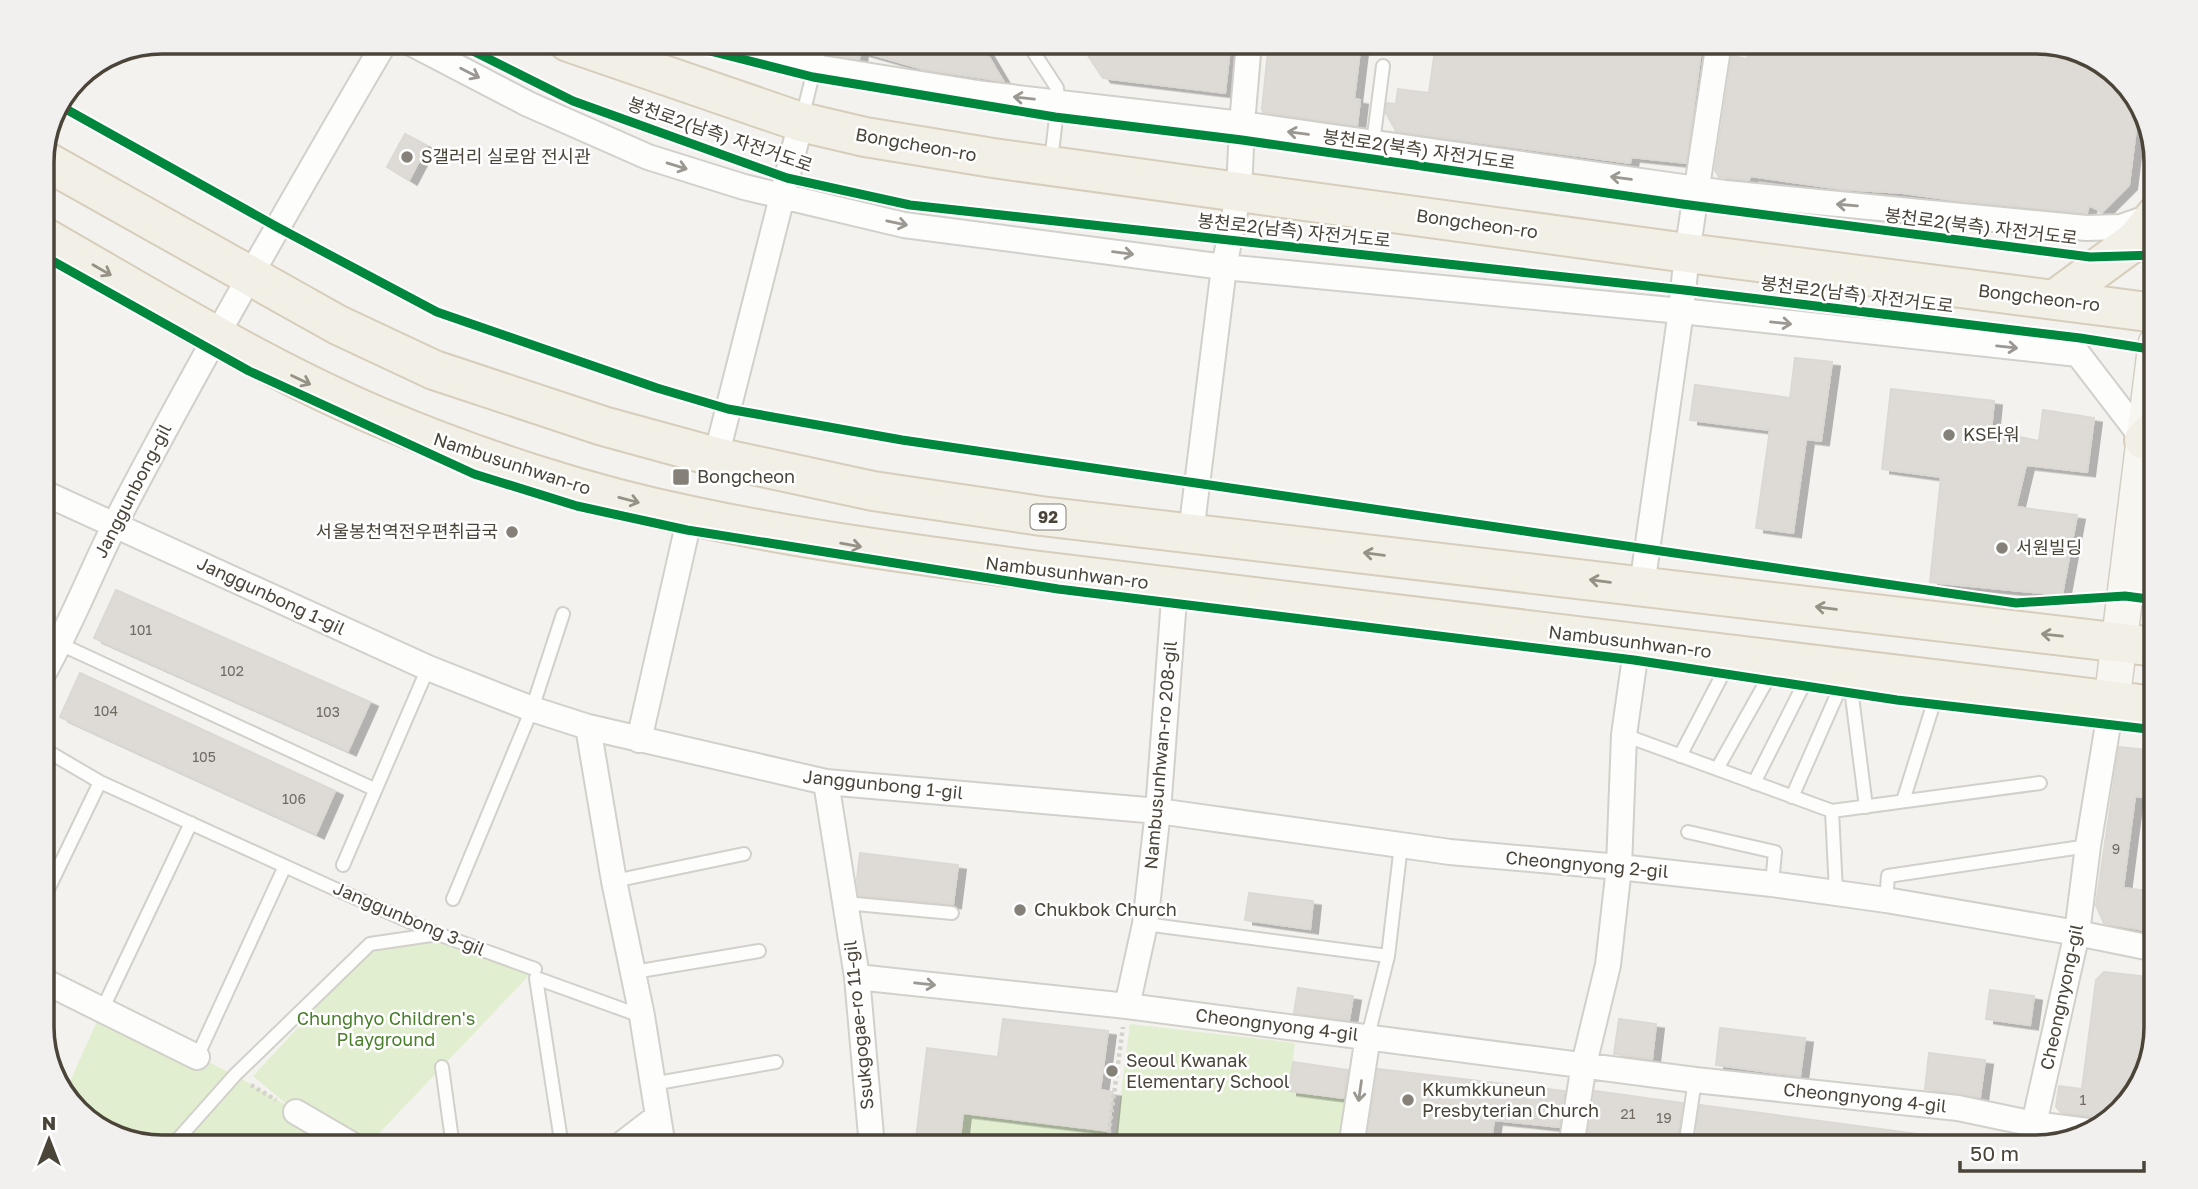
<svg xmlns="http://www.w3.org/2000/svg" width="2198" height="1189" viewBox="0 0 2198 1189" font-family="'Golos Text','Noto Sans KR',sans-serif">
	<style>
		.green { fill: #e1eecf }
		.building { fill: #dedbd6; stroke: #dcd9d4; stroke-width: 2; filter: url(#shadow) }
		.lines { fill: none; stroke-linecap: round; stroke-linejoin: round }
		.service-casing { stroke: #d2d0cb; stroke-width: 16 }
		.minor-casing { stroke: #d2d0cb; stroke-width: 28 }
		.secondary-casing { stroke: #d3cfc5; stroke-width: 38 }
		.primary-casing { stroke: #d6cebb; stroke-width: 42 }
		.path { stroke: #d3d2cc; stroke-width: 4.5; stroke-dasharray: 3.5 3.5; stroke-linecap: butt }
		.service { stroke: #fdfdfc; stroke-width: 12 }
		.minor { stroke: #fdfdfc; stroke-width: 24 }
		.secondary { stroke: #f7f6f1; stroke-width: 35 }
		.primary { stroke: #f2efe6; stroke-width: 38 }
		.cycleway-casing { stroke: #fff; stroke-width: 13 }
		.cycleway { stroke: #00873e; stroke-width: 9 }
		.oneway { stroke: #9b9791 }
		.oneway2 { stroke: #969187 }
		.poi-dot { fill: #868178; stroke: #fff; stroke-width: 2.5 }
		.labels { text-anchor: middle; stroke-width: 5; stroke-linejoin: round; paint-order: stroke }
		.number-label { font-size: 14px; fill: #706a61 }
		.shield { fill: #fff; stroke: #817c74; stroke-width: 2 }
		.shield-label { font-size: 16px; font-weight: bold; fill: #4b4439 }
		.street-label { font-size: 18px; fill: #4b4439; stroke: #fff }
		.poi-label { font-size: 18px; fill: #4b4439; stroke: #fff; text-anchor: start }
		.park-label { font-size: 18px; fill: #4a7f2a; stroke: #fff }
		.rim { fill: none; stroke: #4b4439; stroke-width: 3.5 }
	</style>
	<defs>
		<filter id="shadow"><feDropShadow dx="8" dy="4.5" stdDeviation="0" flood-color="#0004"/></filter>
	</defs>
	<rect width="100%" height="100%" fill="#f4f2ee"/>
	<path class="green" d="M438,941L535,969L366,1147H162L109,1134L64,1095L102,1010L235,1075L291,1108L253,1076L370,950Z
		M1130,1024L1295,1043L1289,1090L1356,1100L1349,1147H1114Z
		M966,1087L973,1114L1109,1131L1107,1147H959Z"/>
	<path class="building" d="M830,42H980L1003,81L923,69L860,51L859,59L827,54Z
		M1079,42H1177L1230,48L1225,93L1103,78Z
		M1269,42H1361L1354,99L1360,100L1357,125L1263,112L1262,109Z
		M1436,42H1568L1650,50L1651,44L1701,51L1686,163L1631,157L1630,163L1396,131L1386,113L1387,103L1396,104L1398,89L1429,93Z
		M1765,42H2006L2005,50L2069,57L2070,50L2089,55L2136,96L2139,105L2129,185L2102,212L2089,205L2087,213L1954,200L1903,193L1841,189L1750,176L1749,180L1719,177L1715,170L1732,56L1747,59L1749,51L1764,53Z
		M405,134L427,146L409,180L387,167Z
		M1795,358L1832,362L1821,441L1806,439L1793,533L1756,528L1770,430L1690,420L1695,385L1790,398Z
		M1891,389L1994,401L1991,431L2039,441L2043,410L2094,418L2087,472L2026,465L2016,507L2077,515L2062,595L1930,582L1941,477L1882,469Z
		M116,590L370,702L348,751L94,638Z
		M80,673L335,791L316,834L60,717Z
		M2119,747L2156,751V799L2135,796L2123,888L2156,892V932L2104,923L2096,905Z
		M860,853L958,865L953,904L859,896L857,879Z
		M1249,893L1313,901L1310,929L1245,920Z
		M2104,972L2156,978V1027L2143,1080L2103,1126L2091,1116L2061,1112L2056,1107L2059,1086L2082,1089L2096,980Z
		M1298,988L1353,996L1349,1020L1294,1013Z
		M1990,990L2034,996L2030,1025L1986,1019Z
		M1003,1019L1108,1031L1100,1090L1113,1092L1109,1131L963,1113L959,1147H915L927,1048L998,1057Z
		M1619,1019L1656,1024L1652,1059L1614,1054Z
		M1720,1028L1805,1038L1800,1076L1716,1065Z
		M1929,1053L1985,1060L1980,1097L1925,1089Z
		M1293,1062L1348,1070L1343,1098L1289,1091Z
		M1378,1069L1565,1091L1559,1127L1494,1120L1490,1147H1366Z
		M1595,1091L1683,1103L1676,1147H1586Z
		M1700,1105L1926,1135L1925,1147H1740L1695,1141Z"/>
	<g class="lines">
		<g class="service-casing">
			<path id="service" d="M1027,42L1057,88L1058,101L1051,161
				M802,118L821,42
				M1373,143L1383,66
				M60,644L374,789
				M1849,673L1866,807
				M1624,735L1832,811L2040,783
				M42,748L100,782L333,888L438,934L535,969
				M1680,756L1730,660
				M1717,769L1775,666
				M1754,783L1812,668
				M1792,797L1847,672
				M1903,801L1940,683
				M1832,811L1836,892
				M1688,832L1775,852L1772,884
				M343,865L428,668
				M614,881L744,854
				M453,899L532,709L563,614
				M1886,900L1888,876L2088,846
				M42,902L100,782
				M845,903L952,913
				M1145,924L1388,956
				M634,972L759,951
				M102,1010L191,823
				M1368,1036L1388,956L1401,845
				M197,1057L285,866
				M442,1067L453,1147
				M652,1084L776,1062
				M171,1147L235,1075L370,944L438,934
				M562,1147L536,978L641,1016
				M1685,1147L1695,1080"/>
		</g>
		<g class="minor-casing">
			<path id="minor" d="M409,42L528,104L648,157L744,187L904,225L1224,267L1681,311L2078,354L2144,440
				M725,42L815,67L984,94L1242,124L1725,193L2086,228L2121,227L2152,216
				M716,457L801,122
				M42,492L428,668L532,709L588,727L826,782L1158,811L1450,852L1619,867L1772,884L1886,900L2077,933L2156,949
				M1191,533L1224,267L1239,192L1242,124L1249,42
				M1642,586L1681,311L1687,253L1719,42
				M42,676C75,618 98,554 130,495C211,341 297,192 385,42
				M588,727L614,881L642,1016L663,1147
				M639,740L690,516
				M826,782L857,977L872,1147
				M857,977L1127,1006L1695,1080L1958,1108L2034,1124L2088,1131
				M42,980L197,1057
				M1127,1006L1145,924L1158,811L1175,586
				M296,1112L356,1147
				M618,1147L657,1117
				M1351,1147L1368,1036
				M1571,1147L1584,1064L1608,965L1619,867L1624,735L1637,643
				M2030,1147L2034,1124L2077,933L2088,846L2112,700"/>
		</g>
		<g class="secondary-casing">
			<path id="secondary" d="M2112,700L2156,344"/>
		</g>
		<g class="primary-casing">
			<path id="primary" d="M568,42L801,122L865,137L993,158L1239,192L1687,253L2156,313
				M42,159L338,325L434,370L603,426L716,457L873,491L1041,516L2156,647
				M42,236C152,299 262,367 379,417C476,458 588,495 692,516C804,540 918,555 1032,570L2156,706
				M2054,300L2136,240L2156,215
				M2144,440L2156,428"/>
		</g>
		<path class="path" d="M251,1085L276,1100
			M1107,1147L1123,1027"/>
		<use href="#service" class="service"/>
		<use href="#minor" class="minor"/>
		<use href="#secondary" class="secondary"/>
		<use href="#primary" class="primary"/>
		<g class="cycleway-casing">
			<path id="cycleway" d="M455,42L573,101L787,178L910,205L1684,290L2080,338L2156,350
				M683,42L698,48L813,77L1055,117L1242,140L1682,204L2090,257L2156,255
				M64,108L277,227L437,312L657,388L728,409L902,440L2016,603L2125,596L2156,600
				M42,255L249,371L474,474L577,506L687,530L1058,589L1634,660L1897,700L2156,730"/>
		</g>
		<use href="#cycleway" class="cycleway"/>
	</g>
	<defs><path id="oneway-shaft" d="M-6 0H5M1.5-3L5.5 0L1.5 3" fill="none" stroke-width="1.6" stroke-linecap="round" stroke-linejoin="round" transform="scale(1.75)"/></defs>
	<g class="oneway">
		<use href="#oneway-shaft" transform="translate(470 73) rotate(27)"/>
		<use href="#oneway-shaft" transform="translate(1024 98) rotate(-174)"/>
		<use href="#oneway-shaft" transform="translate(1298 133) rotate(-172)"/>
		<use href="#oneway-shaft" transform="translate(677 166) rotate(17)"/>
		<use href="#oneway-shaft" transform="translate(1621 178) rotate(-172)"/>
		<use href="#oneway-shaft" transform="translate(1847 205) rotate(-175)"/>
		<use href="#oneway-shaft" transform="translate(897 223) rotate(12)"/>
		<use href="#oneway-shaft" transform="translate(1123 253) rotate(7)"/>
		<use href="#oneway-shaft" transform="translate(1781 323) rotate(6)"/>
		<use href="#oneway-shaft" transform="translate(2007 347) rotate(6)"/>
		<use href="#oneway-shaft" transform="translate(925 984) rotate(6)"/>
		<use href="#oneway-shaft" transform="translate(1360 1091) rotate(98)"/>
	</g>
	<g class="oneway2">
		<use href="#oneway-shaft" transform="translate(102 270) rotate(30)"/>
		<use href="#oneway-shaft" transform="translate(301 380) rotate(26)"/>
		<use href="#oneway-shaft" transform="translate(629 500) rotate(15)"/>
		<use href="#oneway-shaft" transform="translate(851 545) rotate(10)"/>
		<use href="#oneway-shaft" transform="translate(1374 554) rotate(-173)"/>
		<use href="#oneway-shaft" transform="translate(1600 581) rotate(-173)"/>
		<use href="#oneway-shaft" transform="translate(1826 608) rotate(-173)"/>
		<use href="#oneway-shaft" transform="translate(2052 635) rotate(-174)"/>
	</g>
	<g class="poi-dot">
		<circle cx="407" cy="157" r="7"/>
		<circle cx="1949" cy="435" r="7"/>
		<rect x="672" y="468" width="18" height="18" rx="3.5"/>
		<circle cx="512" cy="532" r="7"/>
		<circle cx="2002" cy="548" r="7"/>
		<circle cx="1020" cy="910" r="7"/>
		<circle cx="1112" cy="1071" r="7"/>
		<circle cx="1408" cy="1100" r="7"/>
	</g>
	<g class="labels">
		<g class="number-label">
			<text x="141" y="635">101</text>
			<text x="232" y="676">102</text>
			<text x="106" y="716">104</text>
			<text x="328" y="717">103</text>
			<text x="204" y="762">105</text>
			<text x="294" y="804">106</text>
			<text x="2116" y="854">9</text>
			<text x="2083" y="1105">1</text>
			<text x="1628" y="1119">21</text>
			<text x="1664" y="1123">19</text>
		</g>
		<rect class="shield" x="1030.5" y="504.5" width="35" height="25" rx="5"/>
		<g class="shield-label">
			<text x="1048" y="523">92</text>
		</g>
		<g class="street-label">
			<text transform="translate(720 135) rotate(19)" y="6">봉천로2(남측) 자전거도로</text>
			<text transform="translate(916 145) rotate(10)" y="6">Bongcheon-ro</text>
			<text transform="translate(1419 150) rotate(8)" y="6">봉천로2(북측) 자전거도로</text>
			<text transform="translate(1477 224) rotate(8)" y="6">Bongcheon-ro</text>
			<text transform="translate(1981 227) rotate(7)" y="6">봉천로2(북측) 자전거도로</text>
			<text transform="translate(1294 231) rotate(6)" y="6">봉천로2(남측) 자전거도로</text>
			<text transform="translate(1857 295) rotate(7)" y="6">봉천로2(남측) 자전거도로</text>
			<text transform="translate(2039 298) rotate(7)" y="6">Bongcheon-ro</text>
			<text transform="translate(512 464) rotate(18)" y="6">Nambusunhwan-ro</text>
			<text transform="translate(133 491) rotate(-63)" y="6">Janggunbong-gil</text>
			<text transform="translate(1067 573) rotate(7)" y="6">Nambusunhwan-ro</text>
			<text transform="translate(271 596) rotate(25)" y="6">Janggunbong 1-gil</text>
			<text transform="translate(1630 642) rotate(7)" y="6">Nambusunhwan-ro</text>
			<text transform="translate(1161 755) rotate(-85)" y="6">Nambusunhwan-ro 208-gil</text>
			<text transform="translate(883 785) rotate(6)" y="6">Janggunbong 1-gil</text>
			<text transform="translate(1587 865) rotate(5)" y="6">Cheongnyong 2-gil</text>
			<text transform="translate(409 919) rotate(23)" y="6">Janggunbong 3-gil</text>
			<text transform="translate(2062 997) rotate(-78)" y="6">Cheongnyong-gil</text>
			<text transform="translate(859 1025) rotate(-96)" y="6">Ssukgogae-ro 11-gil</text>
			<text transform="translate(1277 1025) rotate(7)" y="6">Cheongnyong 4-gil</text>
			<text transform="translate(1865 1098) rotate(6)" y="6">Cheongnyong 4-gil</text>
		</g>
		<g class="poi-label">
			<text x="421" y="163">S갤러리 실로암 전시관</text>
			<text x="1963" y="441">KS타워</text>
			<text x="697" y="483">Bongcheon</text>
			<text x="498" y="538" text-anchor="end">서울봉천역전우편취급국</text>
			<text x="2016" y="554">서원빌딩</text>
			<text x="1034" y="916">Chukbok Church</text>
			<text x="1126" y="1067">Seoul Kwanak<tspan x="1126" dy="21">Elementary School</tspan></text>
			<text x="1422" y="1096">Kkumkkuneun<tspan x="1422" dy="21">Presbyterian Church</tspan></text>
		</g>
		<g class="park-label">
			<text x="386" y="1025">Chunghyo Children's<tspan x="386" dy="21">Playground</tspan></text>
		</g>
	</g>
	<path d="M0 0H2198V1189H0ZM162 54H2036A108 108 0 0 1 2144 162V1027A108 108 0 0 1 2036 1135H162A108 108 0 0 1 54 1027V162A108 108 0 0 1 162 54Z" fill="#f1f0ef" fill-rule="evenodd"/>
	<path class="rim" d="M162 54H2036A108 108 0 0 1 2144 162V1027A108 108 0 0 1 2036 1135H162A108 108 0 0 1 54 1027V162A108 108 0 0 1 162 54Z"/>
	<g transform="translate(49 1140)" stroke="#ffffff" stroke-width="5" paint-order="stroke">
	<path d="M0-5L12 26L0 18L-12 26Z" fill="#4b4439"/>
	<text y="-10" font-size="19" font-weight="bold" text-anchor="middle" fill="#4b4439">N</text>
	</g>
	<path d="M1960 1161v10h184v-10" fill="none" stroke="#4b4439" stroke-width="3.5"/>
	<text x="1970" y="1161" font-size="21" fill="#4b4439" stroke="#ffffff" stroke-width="5" paint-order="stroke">50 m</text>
</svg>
